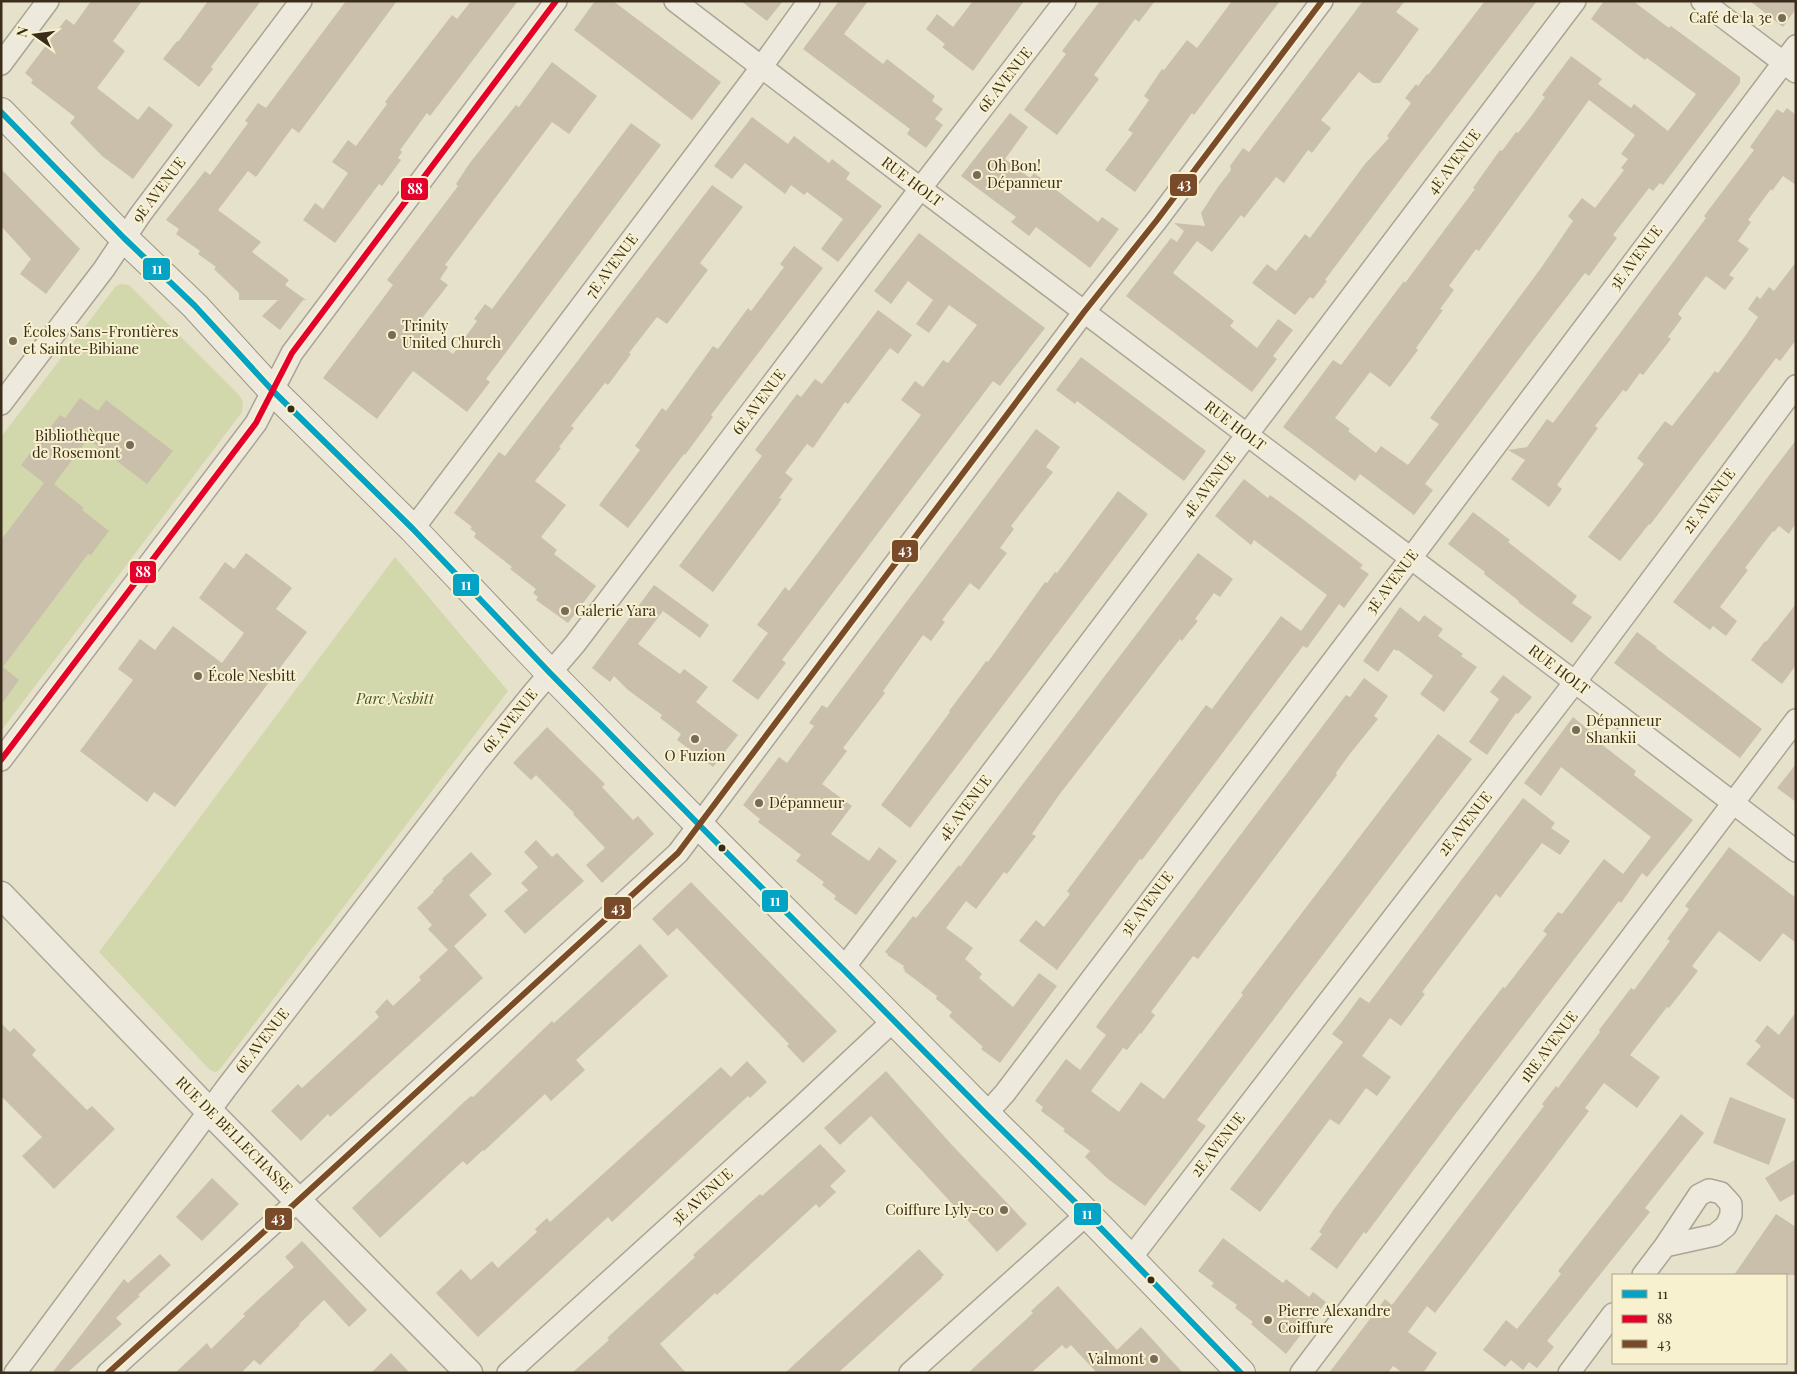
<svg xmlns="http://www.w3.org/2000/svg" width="1797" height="1374" viewBox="0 0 1797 1374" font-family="'Playfair Display',serif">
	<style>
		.green { fill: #d2d8ab }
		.building { fill: #cabfab; fill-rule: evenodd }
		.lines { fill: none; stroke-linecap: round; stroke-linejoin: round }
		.minor-casing { stroke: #aba494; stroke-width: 24 }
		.tertiary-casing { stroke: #aba494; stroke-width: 29 }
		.secondary-casing { stroke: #9a9484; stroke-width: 30 }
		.minor { stroke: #edeadd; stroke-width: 21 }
		.tertiary { stroke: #edeadd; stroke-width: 26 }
		.secondary { stroke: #edeadd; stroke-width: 28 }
		.bus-1-casing { stroke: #f8f1cf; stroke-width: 10 }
		.bus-2-casing { stroke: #f8f1cf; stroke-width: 10 }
		.bus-3-casing { stroke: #f8f1cf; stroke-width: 10 }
		.bus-1 { stroke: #03a3c5; stroke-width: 6 }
		.bus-2 { stroke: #e4002b; stroke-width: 6 }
		.bus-3 { stroke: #7a4b2a; stroke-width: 6 }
		.poi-dot { fill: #766c59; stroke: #f8f1cf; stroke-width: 2 }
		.bus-dot { fill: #3a2d1c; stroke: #f8f1cf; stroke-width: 2 }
		.labels { text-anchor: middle; stroke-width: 4; stroke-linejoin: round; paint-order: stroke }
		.poi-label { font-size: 15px; fill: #3a2d1c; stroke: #f8f1cf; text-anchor: start }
		.street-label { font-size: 15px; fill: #3a2d1c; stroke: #f8f1cf }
		.park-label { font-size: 15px; font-style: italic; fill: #445821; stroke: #f8f1cf }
		.line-badge { stroke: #f8f1cf; stroke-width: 2 }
		.badge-label { font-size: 14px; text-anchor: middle; font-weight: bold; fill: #fff }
	</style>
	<rect width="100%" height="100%" fill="#e6e1ca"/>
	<path class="green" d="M122,284L129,285L239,395L243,402L242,412L1,731V437L116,286Z
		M395,557L508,691L220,1069L216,1072L210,1070L99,952Z"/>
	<path class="building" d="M91,1H142L113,41L125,51L97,88L138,120L149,106L173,125L133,179L102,156L70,123L75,117L31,83L33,80L25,73L66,19L74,25Z
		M208,1H261L211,67L213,69L199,87L163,59L177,41L178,42Z
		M346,1H397L299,133L292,128L256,177L248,171L218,210L261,242L252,252L289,280L285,285L306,300H303L280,330L262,316L278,300H239V293L214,269L216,267L198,254L200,251L176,234L179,229L166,220L205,171L210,175L248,123L245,121L258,103L266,108Z
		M471,1H518L430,116L427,113L400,150L402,152L398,158L401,160L382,186L379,184L335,243L303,220L315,203L323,209L348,173L332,162L348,140L356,146L387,104L385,102L452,15L457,19Z
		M595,1H613L721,82L692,120L574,30Z
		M741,1H783L767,21Z
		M839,1H868L844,34L883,64L887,59L935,96L932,101L943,109L935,119L943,125L926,148L907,134L910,129L803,49Z
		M973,1H1024L973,71L942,47L945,44L926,29L937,14L953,27Z
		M1100,1H1155L1139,22L1135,19L1094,75L1099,79L1057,135L1024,110L1066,54L1062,51Z
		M1232,1H1280L1194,115L1192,113L1135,192L1105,170L1133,133L1128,130L1149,100L1144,96L1162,69L1164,70L1187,40L1197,48Z
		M1363,1H1405L1396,12L1419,29L1380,83H1373L1359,72L1321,120L1331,128L1312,153L1308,150L1284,183L1276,177L1244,218L1241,215L1212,252L1197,241L1173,273L1234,321L1230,326L1257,348L1278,319L1293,330L1273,356L1277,359L1252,392L1126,296L1171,238L1177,242L1184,231L1174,223L1205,226L1201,213L1218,187L1231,170L1230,166L1243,148L1249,152Z
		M1485,1H1537L1409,168L1325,280L1327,281L1313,299L1310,297L1295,315L1252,283L1267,264L1276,271L1305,234L1310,238L1365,164L1389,138L1387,136L1411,103L1405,98L1416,84L1418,86L1427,74L1428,75Z
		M1604,1H1633L1669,28L1671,26L1740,77V83L1663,185L1660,183L1653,191L1649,188L1613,235L1617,238L1589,276L1585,273L1528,347L1425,484L1433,490L1414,515L1360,474L1355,481L1283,427L1333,360L1341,365L1404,281L1405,283L1475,189L1473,188L1500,150L1502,151L1516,132L1518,133L1532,115L1545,97L1542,95L1571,56L1602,79L1598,84L1631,108L1634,104L1668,131L1696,94L1647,58L1645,60L1591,19ZM1589,100L1635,135L1621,154L1628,159L1621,168L1624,170L1595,208L1582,198L1568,216L1573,221L1541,268L1430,418L1439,424L1408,465L1381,446L1376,453L1348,431L1350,429L1335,418L1370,372L1390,387L1418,350L1416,348L1443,310L1440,309L1454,290L1449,286L1476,249L1479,251Z
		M1750,1H1796V9L1783,27Z
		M552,62L597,96L569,134L552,122L445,265L448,267L440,279L448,285L416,326L453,354L477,321L474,319L485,304L492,309L631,123L661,145L486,379L490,382L467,412L413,371L377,419L323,378L393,285L387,280L458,186L456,184L469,164L516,105L519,107Z
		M1787,108L1796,115V185L1783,176L1772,191L1771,189L1748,220L1751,222L1738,241L1749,249L1729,275L1734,278L1725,290L1706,276L1678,314L1682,318L1668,337L1671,339L1643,375L1640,373L1626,392L1623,390L1595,426L1598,428L1557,485L1562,489L1549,507L1511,479L1525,460L1508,450L1527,447L1547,419L1553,423L1706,218L1704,216L1754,150L1750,147L1777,109L1783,113Z
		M1010,113L1028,127L1005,159L1030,178L1034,173L1098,222L1102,217L1119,229L1090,268L1036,227L1029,236L1011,222L1016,217L961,176Z
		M752,117L788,144L794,136L829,163L832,159L850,173L846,179L882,206L838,262L821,249L843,219L807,192L804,195L791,185L785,194L745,163L732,179L714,166Z
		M1,169L80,249L46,294L20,274L31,259L1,226Z
		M712,185L743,207L700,263L708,270L667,324L657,317L629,353L631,354L608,385L605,383L571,426L574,428L559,447L561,448L535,481L566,505L541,537L557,550L554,554L596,586L568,623L536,600L538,597L533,593L536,589L510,569L512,567L474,537L476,533L470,529L472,527L454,513L499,452L505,456Z
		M919,233L1045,328L1000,386L993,381L782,660L786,663L758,700L732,681L768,633L757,625L785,587L789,591L921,415L901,400L915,381L923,387L943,360L948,363L977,325L949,305L929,333L916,324L933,300L908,281L891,304L874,291Z
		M794,246L823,268L711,415L713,417L685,455L684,454L628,528L599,505L640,450L635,446L662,408L666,411L713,346L718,349L748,308L751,311L784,267L780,264Z
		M1796,262V340L1780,361L1776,358L1650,525L1649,524L1620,561L1588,537L1644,464L1637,458L1665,421L1672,426L1715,371L1718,373L1746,335L1758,317L1748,309L1757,296L1760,299L1769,287L1774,291Z
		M878,310L912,335L898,354L890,348L848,404L845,402L813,448L807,444L785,473L793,479L779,498L782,499L713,592L679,566L762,456L755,450L797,394L801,397L815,379L822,384Z
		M1081,357L1206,451L1184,481L1077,401L1075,404L1056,390Z
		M80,398L98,411L106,400L173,451L147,484L88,439L54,484L84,508L82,510L109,531L91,555L88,554L3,667L19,680L1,705V540L44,483L21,465L60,415L65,418Z
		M1036,429L1060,447L1046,467L1053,472L1011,526L1014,529L1000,548L1007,553L979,590L970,583L942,620L945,622L931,641L923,635L883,691L885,693L843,748L847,751L822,784L852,806L831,834L869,861L879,847L897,861L856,915L834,899L836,896L822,885L824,882L796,861L801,855L758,822L760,819L743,805L779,757L787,763L814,726L809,723L822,705L827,708Z
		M1796,440V523L1789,534L1779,526L1774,532L1773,531L1745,568L1748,570L1720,607L1737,621L1726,636L1713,626L1710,630L1673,602Z
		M1244,479L1268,498L1270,495L1296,514L1363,565L1360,568L1369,574L1344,608L1339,604L1307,648L1303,646L1142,860L1140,859L1057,970L1019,941L1036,920L1044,927L1070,894L1067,891L1206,705L1212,709L1281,616L1301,631L1327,595L1254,540L1251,545L1215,516Z
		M1118,491L1148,514L910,828L881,805L950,712L949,711L976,675L986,661L988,662L1045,582L1047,583L1055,572L1057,573Z
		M1473,512L1510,540L1508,542L1577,596L1572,603L1592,617L1572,643L1518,602L1519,601L1484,574L1485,572L1448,544Z
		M246,553L292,588L276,609L307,632L175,807L154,792L147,802L80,751L133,680L118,669L140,639L155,650L173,626L222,663L244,633L199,598L225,562L234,569Z
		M1198,553L1233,579L1220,597L1214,593L1195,619L1198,621L1188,633L1182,641L1180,639L1059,795L1032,834L1036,836L1007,874L1004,872L976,909L966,901L946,928L973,948L965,959L982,974L979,978L1013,1007L1039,973L1057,986L1000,1063L981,1049L983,1047L951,1018L949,1016L952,1012L936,999L937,996L904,971L905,970L903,968L904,966L887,955L888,954L885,952L913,916L916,918L959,865L960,867Z
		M654,585L709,625L700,638L663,611L638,644L680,674L684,669L708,687L696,702L738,735L713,767L677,740L681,734L660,718L662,715L628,690L614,676L610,682L592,668Z
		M1796,604V665L1782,684L1751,660L1765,641L1766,642Z
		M1400,607L1419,622L1424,615L1443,629L1438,636L1463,654L1461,656L1477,667L1444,712L1420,694L1433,676L1398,650L1397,651L1394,649L1378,672L1363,661Z
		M1637,632L1657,647L1656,648L1762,729L1740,758L1614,663Z
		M1503,675L1532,697L1518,714L1516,713L1487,755L1469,742L1499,699L1490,692Z
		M1364,678L1388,696L1374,716L1378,719L1349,755L1336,773L1337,775L1198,959L1193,956L1151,1012L1155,1015L1141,1034L1140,1033L1127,1050L1123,1048L1091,1091L1119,1112L1141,1082L1164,1099L1243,995L1241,993L1438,734L1472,759L1197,1120L1206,1126L1145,1206L1108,1179L1085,1157L1090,1151L1063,1131L1065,1129L1041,1111L1043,1107L1035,1101L1066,1059L1080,1070L1106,1035L1096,1027L1100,1021L1346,695L1350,697Z
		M1573,717L1589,730L1587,733L1636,771L1634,775L1693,820L1647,877L1642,873L1621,903L1619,901L1453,1117L1366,1234L1364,1232L1337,1269L1310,1249L1322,1234L1319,1232L1334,1209L1471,1028L1503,987L1505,988L1547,934L1543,931L1558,912L1562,914L1604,859L1623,874L1651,837L1561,767L1541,796L1524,783Z
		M547,727L605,784L602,787L633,820L638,816L654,834L602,883L586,865L605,848L573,814L574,813L536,775L531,780L513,763Z
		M1796,764V802L1777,788Z
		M1523,798L1555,823L1551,828L1570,841L1560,855L1542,843L1500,898L1496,894L1422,992L1425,994L1401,1026L1390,1018L1362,1056L1391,1077L1377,1096L1366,1088L1339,1125L1330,1119L1260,1212L1230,1189L1343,1042L1332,1034L1343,1020L1360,997L1369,1003Z
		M536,840L552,857L557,853L584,881L525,934L504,911L528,890L521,883L538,867L524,852Z
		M1729,847L1796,898V943L1783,933L1760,962L1719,931L1692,966L1698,971L1669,1008L1667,1007L1630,1055L1660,1077L1637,1108L1604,1083L1585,1108L1589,1111L1435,1313L1427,1306L1408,1332L1437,1353L1423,1373H1403L1393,1366L1388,1373H1329L1385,1299L1392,1305L1544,1106L1542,1104L1556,1086L1558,1088L1572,1069L1600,1032L1599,1030L1612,1013L1631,988L1634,990L1670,941L1667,939L1689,909L1685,906Z
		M471,852L492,874L469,895L487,915L454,946L483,978L330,1117L328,1114L301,1141L271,1111L298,1084L302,1088L379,1017L375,1012L387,999L393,1006L421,980L419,977L448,950L428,929L432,925L417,908L434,892L433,891L443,881L442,879Z
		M691,882L837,1031L803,1063L787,1046L789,1044L677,928L668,936L652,919Z
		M640,944L668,976L576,1060L585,1070L551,1101L545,1094L484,1151L483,1150L467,1165L463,1161L380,1238L352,1208L464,1102L471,1096L473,1097L552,1021L554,1023Z
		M1796,1012V1101L1746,1064L1761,1046L1755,1041L1767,1025L1779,1035Z
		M1,1023L10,1032L14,1028L36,1050L32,1055L87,1110L92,1106L115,1129L54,1189L22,1156L42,1137L1,1096Z
		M747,1061L767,1082L750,1098L748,1096L612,1222L608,1217L478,1337L436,1293L461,1269L471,1280L492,1261L498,1268L537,1232L535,1229L547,1218L550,1222L721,1067L731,1077Z
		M886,1071L951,1144L1027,1224L997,1252L871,1116L840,1145L824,1128Z
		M1730,1097L1786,1119L1769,1165L1713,1143Z
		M1681,1114L1704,1133L1645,1208L1650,1212L1547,1341L1554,1347L1537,1368L1529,1362L1523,1370L1511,1360L1505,1367L1483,1350L1506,1320L1517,1329L1561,1274L1558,1271Z
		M820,1144L846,1171L830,1186L836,1192L819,1208L816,1204L717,1295L715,1293L660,1344L686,1373H572L609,1340L607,1338L695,1257L693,1255L753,1200L760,1194L762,1196Z
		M1796,1159V1193L1780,1202L1765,1178Z
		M212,1178L239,1204L202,1241L176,1217Z
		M1776,1214L1796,1227V1275H1734Z
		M1223,1238L1283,1283L1286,1279L1309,1297L1313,1292L1326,1302L1286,1354L1251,1324L1253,1322L1235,1308L1237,1305L1211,1286L1214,1283L1198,1271Z
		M302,1241L367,1310L349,1327L324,1300L299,1324L300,1325L260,1365L254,1360L241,1373H175L207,1343L211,1349L245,1316L243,1314L294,1267L285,1257Z
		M919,1249L944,1275L941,1277L942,1278L838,1373H785Z
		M160,1254L171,1265L138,1295L140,1296L116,1318L122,1324L67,1373H52L124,1279L128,1283Z
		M1058,1286L1117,1350L1141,1327L1183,1373H1097L1071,1345L1066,1349L1062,1345L1031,1373H968L1033,1313L1031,1311Z
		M391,1353L410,1373H371Z"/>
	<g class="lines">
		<g class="minor-casing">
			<path id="minor" d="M675,1L912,182L1575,682L1796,851
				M1702,1L1796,72
				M1,64L48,1
				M1,404L104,269L140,215L301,1
				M413,529L752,80L809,1
				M1,760L256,423L292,353L556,1
				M843,969L1575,1
				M986,1114L1005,1093L1411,558L1796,46
				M1130,1259L1575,682L1796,386
				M1643,1275L1665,1246L1699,1195L1709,1190L1721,1193L1731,1204V1215L1726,1226L1715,1235L1665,1246
				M15,1373L227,1087L477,762L533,693L575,644L920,189L1065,1
				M108,1373L278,1219L678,853L1084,312L1157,220L1322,1
				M508,1373L799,1109L894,1020
				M910,1373L1087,1214
				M1301,1373L1796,720
				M1569,1373L1613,1314"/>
		</g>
		<g class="tertiary-casing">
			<path id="tertiary" d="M1,895L209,1111L469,1373"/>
		</g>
		<g class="secondary-casing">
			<path id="secondary" d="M1,112L124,238L195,306L272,390L413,529L550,673L717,843L843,969L986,1114L1087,1214L1241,1373"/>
		</g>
		<use href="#minor" class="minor"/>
		<use href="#tertiary" class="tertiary"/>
		<use href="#secondary" class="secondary"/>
		<g class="bus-1-casing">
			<path id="bus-1" d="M1,112L124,238L195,306L272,390L413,529L550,673L717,843L843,969L986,1114L1087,1214L1241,1373"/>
		</g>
		<g class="bus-2-casing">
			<path id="bus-2" d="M1,760L256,423L292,353L556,1"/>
		</g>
		<g class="bus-3-casing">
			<path id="bus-3" d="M108,1373L278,1219L678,853L1084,312L1157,220L1322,1"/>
		</g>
		<use href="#bus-1" class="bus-1"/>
		<use href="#bus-2" class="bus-2"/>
		<use href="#bus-3" class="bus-3"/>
	</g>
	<g class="poi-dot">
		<circle cx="1782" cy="18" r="5"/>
		<circle cx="977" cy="175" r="5"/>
		<circle cx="392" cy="335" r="5"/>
		<circle cx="13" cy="341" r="5"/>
		<circle cx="130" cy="445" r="5"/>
		<circle cx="565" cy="611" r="5"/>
		<circle cx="198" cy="676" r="5"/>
		<circle cx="1576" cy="730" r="5"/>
		<circle cx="695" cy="739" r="5"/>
		<circle cx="759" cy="803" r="5"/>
		<circle cx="1004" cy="1210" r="5"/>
		<circle cx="1268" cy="1320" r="5"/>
		<circle cx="1154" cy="1359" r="5"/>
	</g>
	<g class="bus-dot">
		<circle cx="291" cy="409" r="4.5"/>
		<circle cx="722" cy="848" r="4.5"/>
		<circle cx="1151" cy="1280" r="4.5"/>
	</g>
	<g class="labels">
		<g class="poi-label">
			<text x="1772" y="23" text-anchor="end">Café de la 3e</text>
			<text x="987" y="171">Oh Bon!<tspan x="987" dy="17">Dépanneur</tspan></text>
			<text x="402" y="331">Trinity<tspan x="402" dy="17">United Church</tspan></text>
			<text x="23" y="337">Écoles Sans-Frontières<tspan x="23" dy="17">et Sainte-Bibiane</tspan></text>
			<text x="120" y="441" text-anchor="end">Bibliothèque<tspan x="120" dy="17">de Rosemont</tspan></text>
			<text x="575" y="616">Galerie Yara</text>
			<text x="208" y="681">École Nesbitt</text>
			<text x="1586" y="726">Dépanneur<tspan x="1586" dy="17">Shankii</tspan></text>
			<text x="695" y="761" text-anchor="middle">O Fuzion</text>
			<text x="769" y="808">Dépanneur</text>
			<text x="994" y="1215" text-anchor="end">Coiffure Lyly-co</text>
			<text x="1278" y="1316">Pierre Alexandre<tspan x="1278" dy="17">Coiffure</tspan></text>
			<text x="1144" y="1364" text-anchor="end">Valmont</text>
		</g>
		<g class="street-label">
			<text transform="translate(1005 80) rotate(-52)" y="5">6E AVENUE</text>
			<text transform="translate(1454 162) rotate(-53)" y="5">4E AVENUE</text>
			<text transform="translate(912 182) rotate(37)" y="5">RUE HOLT</text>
			<text transform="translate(159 190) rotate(-53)" y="5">9E AVENUE</text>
			<text transform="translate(1636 258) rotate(-53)" y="5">3E AVENUE</text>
			<text transform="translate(612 266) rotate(-53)" y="5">7E AVENUE</text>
			<text transform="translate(759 402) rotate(-53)" y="5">6E AVENUE</text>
			<text transform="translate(1235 426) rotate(37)" y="5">RUE HOLT</text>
			<text transform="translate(1209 485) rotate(-53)" y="5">4E AVENUE</text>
			<text transform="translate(1709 501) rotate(-53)" y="5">2E AVENUE</text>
			<text transform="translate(1392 582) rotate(-53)" y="5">3E AVENUE</text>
			<text transform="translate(1559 670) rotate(37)" y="5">RUE HOLT</text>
			<text transform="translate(510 721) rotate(-51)" y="5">6E AVENUE</text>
			<text transform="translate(965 808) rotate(-53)" y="5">4E AVENUE</text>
			<text transform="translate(1465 824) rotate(-52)" y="5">2E AVENUE</text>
			<text transform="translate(1147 904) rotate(-53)" y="5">3E AVENUE</text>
			<text transform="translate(262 1041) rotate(-52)" y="5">6E AVENUE</text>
			<text transform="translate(1549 1047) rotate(-53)" y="5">1RE AVENUE</text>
			<text transform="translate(234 1135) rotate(45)" y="5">RUE DE BELLECHASSE</text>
			<text transform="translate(1218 1145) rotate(-52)" y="5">2E AVENUE</text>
			<text transform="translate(702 1197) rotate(-42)" y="5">3E AVENUE</text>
		</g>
		<g class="park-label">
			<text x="395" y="704">Parc Nesbitt</text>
		</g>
	</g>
	<g class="line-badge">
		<rect x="1169" y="173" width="29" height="24" rx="5" fill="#7a4b2a"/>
		<rect x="400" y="177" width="29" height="24" rx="5" fill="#e4002b"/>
		<rect x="142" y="257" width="29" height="24" rx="5" fill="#03a3c5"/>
		<rect x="891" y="539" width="28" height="24" rx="5" fill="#7a4b2a"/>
		<rect x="129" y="560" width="28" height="24" rx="5" fill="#e4002b"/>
		<rect x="452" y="573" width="28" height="24" rx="5" fill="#03a3c5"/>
		<rect x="761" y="889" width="28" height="24" rx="5" fill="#03a3c5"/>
		<rect x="603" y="896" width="29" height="24" rx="5" fill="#7a4b2a"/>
		<rect x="1073" y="1202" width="29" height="24" rx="5" fill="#03a3c5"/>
		<rect x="264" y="1207" width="29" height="24" rx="5" fill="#7a4b2a"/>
	</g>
	<g class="badge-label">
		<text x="1184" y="189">43</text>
		<text x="415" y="194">88</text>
		<text x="157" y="274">11</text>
		<text x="905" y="555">43</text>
		<text x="143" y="577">88</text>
		<text x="466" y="590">11</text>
		<text x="775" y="906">11</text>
		<text x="618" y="913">43</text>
		<text x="1087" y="1219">11</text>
		<text x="278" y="1223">43</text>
	</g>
	<rect width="1797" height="1374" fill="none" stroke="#3a2d1c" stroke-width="5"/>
	<rect x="1612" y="1274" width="175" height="90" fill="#f8f1cf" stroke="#aca387"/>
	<rect x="1622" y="1290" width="25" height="8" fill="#03a3c5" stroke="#aca387"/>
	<text x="1657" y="1299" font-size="15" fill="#3a2d1c">11</text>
	<rect x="1622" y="1315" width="25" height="8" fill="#e4002b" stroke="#aca387"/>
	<text x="1657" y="1324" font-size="15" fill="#3a2d1c">88</text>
	<rect x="1622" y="1340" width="25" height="8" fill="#7a4b2a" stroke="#aca387"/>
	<text x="1657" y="1349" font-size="15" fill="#3a2d1c">43</text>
	<g transform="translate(35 35) rotate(284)" stroke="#f8f1cf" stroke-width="4" paint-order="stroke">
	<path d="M0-4L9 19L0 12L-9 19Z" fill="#3a2d1c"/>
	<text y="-8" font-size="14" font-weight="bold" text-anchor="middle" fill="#3a2d1c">N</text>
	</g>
</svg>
